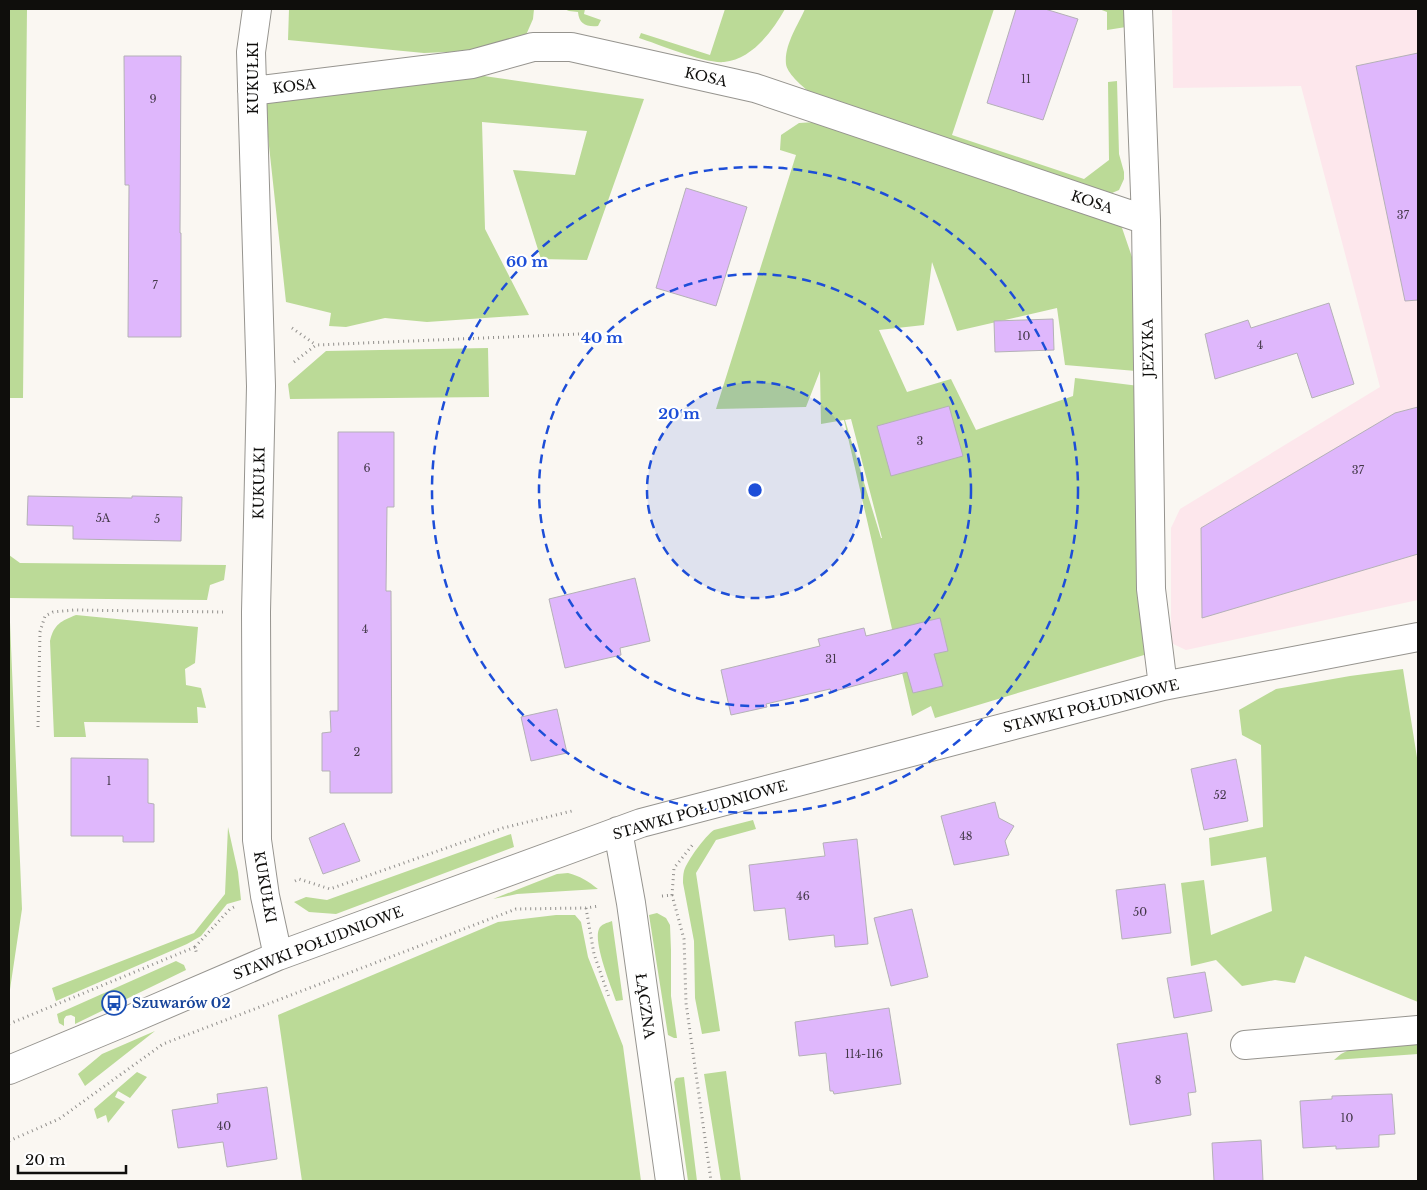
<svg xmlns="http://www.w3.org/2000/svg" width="1427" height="1190" viewBox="0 0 1427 1190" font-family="'Libre Baskerville',serif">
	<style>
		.industrial { fill: #fde7ec }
		.green { fill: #bbda97; fill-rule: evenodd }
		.building { fill: #dfb7fc; stroke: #b4b1b6 }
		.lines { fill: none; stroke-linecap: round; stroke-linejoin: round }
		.minor-casing { stroke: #96948f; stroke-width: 30 }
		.path { stroke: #918f8c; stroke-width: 3; stroke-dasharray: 1 4; stroke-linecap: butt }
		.minor { stroke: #fff; stroke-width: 28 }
		.ring { fill: none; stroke: #1d4ed8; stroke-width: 2.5; stroke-dasharray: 9 6 }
		.labels { text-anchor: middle; stroke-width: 4.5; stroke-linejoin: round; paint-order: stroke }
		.number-label { font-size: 11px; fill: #433848 }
		.street-label { font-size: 14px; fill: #0f0e0c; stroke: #fff }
		.transit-label { font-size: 14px; font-weight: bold; fill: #164399; stroke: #fff; text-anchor: start }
		.centre { fill: #1d4ed8; stroke: #fff; stroke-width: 2.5 }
		.ring-label { font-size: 15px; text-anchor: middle; font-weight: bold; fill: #1d4ed8; stroke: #fff; stroke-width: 4.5; stroke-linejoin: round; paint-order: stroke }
	</style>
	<rect width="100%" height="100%" fill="#faf7f2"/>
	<path class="industrial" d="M1172,9H1418V600L1186,650L1171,643V528L1180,509L1380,387L1301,86L1173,88Z"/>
	<path class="green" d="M9,9H27L23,398H9Z
		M289,9H534L533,19L526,35L496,50L424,53L288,40Z
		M564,9H585L584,14L601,20L598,26C586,27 579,24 578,12L569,11Z
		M725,9H785C772,32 752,59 724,62C706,64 658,44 639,38L641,33L710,55Z
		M805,9H994L952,135L1084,179L1109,160L1108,82L1117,81L1119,154L1124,172V179L1119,190L1112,193L1034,174L829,101C823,98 814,95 808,91C801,85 787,73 786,64C784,45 798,25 805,9Z
		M1099,9H1126V27L1107,30V12Z
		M470,74L644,99L587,260L541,259L513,170L575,175L587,131L482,122L485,229L529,315L427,322L385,318L346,327L329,326L331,313L286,302L264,100L429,84Z
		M832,121L1120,222L1133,260L1136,371L1065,365L1057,308L957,331L932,262L924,325L879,330L907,392L951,379L976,430L1073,396L1075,378L1139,386L1144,655L935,718L931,706L912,716L844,420L821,424L820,371L806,407L716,409L796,155L780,150L781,135L799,123ZM851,419L882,538H881L845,420Z
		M488,348L489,397L290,399L288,384L326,351Z
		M9,555L20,563L226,565L224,580L210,585L207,600L9,598L22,909L9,996Z
		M76,615L198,627L195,663L185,669L186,685L201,688L206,708L197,707L198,723L84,722L86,737H54L50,641C54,624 61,621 76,615Z
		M1403,669L1418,764V1002L1305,956L1295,983L1275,980L1242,986L1216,960L1191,966L1181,883L1204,880L1211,935L1272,911L1266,857L1211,866L1209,838L1263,827L1261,745L1242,735L1239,710L1276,689L1350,676Z
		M753,820L756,829L716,840L696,873L720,1031L702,1034L695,998L694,941L683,883C683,879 683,875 684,871C687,861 705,836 714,830Z
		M228,827L238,872L241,900L227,904L201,936L187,944L56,1001L52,988L194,933L225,894Z
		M511,834L514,847L336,914L309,912L294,902L306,897L327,900Z
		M568,873C580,876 588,881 598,889L517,894L493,899L557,874Z
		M657,913L666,918L670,925L671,950V996L677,1038H674L668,1035L649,915Z
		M556,915H575L581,922L588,957L623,1046L641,1181H302L278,1015L498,922Z
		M612,921L623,1000L616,1001C611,986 593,942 599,929C601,924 607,923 612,921Z
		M176,961L184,965L186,970L75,1024V1017L71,1015L66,1016L64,1019V1026L59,1023L57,1014Z
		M155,1031L85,1086L78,1074L102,1054Z
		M1418,1042V1054L1334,1060L1341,1054L1355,1047Z
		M726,1071L741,1181H721L704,1074Z
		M137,1072L147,1077L130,1098L118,1091L115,1097L125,1102L108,1123L106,1115L97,1119L94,1109Z
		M684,1077L697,1181H688L674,1082L676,1078Z"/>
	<path class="building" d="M1016,9H1045L1078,19L1043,120L987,103Z
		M1418,53V300L1405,301L1356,66Z
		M124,56H181L180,233H181V337H128L129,185H125Z
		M686,188L747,207L716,306L656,288Z
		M1329,303L1354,384L1312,398L1297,353L1215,379L1205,334L1248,320L1251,328Z
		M1053,319L1054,350L995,352L994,321Z
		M949,406L963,456L891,476L877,426Z
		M1418,407V554L1202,618L1201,528L1395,413Z
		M338,432H394V507H387L386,591H391L392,793H330V771H322V733L331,732L330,711H338Z
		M28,496L132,498V496L182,497L181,541L73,539V526L27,525Z
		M635,578L650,641L620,648L621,655L565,668L549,599Z
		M940,618L948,651L934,654L943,686L913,693L907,672L831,692L830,689L766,704L767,707L731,715L721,670L820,646L818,639L864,628L866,636Z
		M557,709L567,753L531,761L521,717Z
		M71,758L148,759V803L154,804V842H123V836H71Z
		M1236,759L1248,821L1204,830L1191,769Z
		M995,802L999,818L1014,826L1005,841L1009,855L954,865L941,816Z
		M344,823L360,861L323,874L309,838Z
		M857,839L868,944L835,947L834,935L789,940L785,908L754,911L749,865L825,856L823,843Z
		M1165,884L1171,933L1122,939L1116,890Z
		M912,909L928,977L891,986L874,918Z
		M1205,972L1212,1011L1174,1018L1167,978Z
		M889,1008L901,1084L834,1094L833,1091H830L826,1053L799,1056L795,1022Z
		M1187,1033L1196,1092L1188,1093L1191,1115L1130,1125L1117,1044Z
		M267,1087L277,1159L227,1167L223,1142L178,1148L172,1110L218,1103L217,1094Z
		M1392,1094L1395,1134L1379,1135V1147L1336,1149V1146L1303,1148L1300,1101L1332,1099V1096Z
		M1261,1140L1263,1181H1214L1212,1143Z"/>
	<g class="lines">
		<g class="minor-casing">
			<path id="minor" d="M257,9L251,52L261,386L256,612L257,840L265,896L278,956
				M1138,9L1146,220L1151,589L1163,686
				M252,91L472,64L533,47H571L755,88L1146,220
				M618,831L631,903L670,1181
				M1245,1045L1418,1030
				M9,1070L122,1023L278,956L641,823L1163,686L1418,637"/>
		</g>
		<path class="path" d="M292,328L316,345
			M294,362L316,345L580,334
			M38,727L40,632L45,616L53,612L74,610L223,612
			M295,881L299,879L330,889L503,828L572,811
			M672,895L684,939L686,1003L711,1181
			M662,896L672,895L674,868L694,843
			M586,908L594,954L609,997
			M195,947L230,909L234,907
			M9,1024L195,947L197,955
			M9,1141L59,1119L163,1044L516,909L586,908L599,906"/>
		<use href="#minor" class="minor"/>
	</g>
	<circle cx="755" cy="490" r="108" fill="#1d4ed8" fill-opacity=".12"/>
	<g class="ring">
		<circle cx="755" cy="490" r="108"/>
		<circle cx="755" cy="490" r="216"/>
		<circle cx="755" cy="490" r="323"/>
	</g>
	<defs>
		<g id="bus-ring" transform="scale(1.25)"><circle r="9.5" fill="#fff" stroke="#1a4fb4" stroke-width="1.5"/><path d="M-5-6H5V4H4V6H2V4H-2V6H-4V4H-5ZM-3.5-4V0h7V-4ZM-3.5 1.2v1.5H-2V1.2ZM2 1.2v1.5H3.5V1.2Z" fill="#1a4fb4"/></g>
	</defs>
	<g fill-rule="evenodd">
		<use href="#bus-ring" x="114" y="1003"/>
	</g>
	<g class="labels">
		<g class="number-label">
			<text x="1026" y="83">11</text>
			<text x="153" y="103">9</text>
			<text x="1403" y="219">37</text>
			<text x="155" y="289">7</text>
			<text x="1024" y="340">10</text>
			<text x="1260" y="349">4</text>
			<text x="920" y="445">3</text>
			<text x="367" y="472">6</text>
			<text x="1358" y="474">37</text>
			<text x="103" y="522">5A</text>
			<text x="157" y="523">5</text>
			<text x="365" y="633">4</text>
			<text x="831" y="663">31</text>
			<text x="357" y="756">2</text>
			<text x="109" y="785">1</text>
			<text x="1220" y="799">52</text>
			<text x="966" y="840">48</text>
			<text x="803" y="900">46</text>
			<text x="1140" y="916">50</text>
			<text x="864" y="1058">114-116</text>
			<text x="1158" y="1084">8</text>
			<text x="1347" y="1122">10</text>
			<text x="224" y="1130">40</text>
		</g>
		<g class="street-label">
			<text transform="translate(706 77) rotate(13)" y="5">KOSA</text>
			<text transform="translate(253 78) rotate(-90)" y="5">KUKUŁKI</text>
			<text transform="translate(294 86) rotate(-7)" y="5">KOSA</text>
			<text transform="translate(1092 202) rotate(19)" y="5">KOSA</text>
			<text transform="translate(1148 348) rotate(-91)" y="5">JEŻYKA</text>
			<text transform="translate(259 483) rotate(-89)" y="5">KUKUŁKI</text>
			<text transform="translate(1091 706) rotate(-14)" y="5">STAWKI POŁUDNIOWE</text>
			<text transform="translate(700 810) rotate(-16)" y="5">STAWKI POŁUDNIOWE</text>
			<text transform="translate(265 887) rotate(80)" y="5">KUKUŁKI</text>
			<text transform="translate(318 943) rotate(-21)" y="5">STAWKI POŁUDNIOWE</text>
			<text transform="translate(645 1006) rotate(82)" y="5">ŁĄCZNA</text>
		</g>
		<g class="transit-label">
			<text x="132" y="1008">Szuwarów 02</text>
		</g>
	</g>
	<circle cx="755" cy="490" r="8" class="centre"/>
	<g class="ring-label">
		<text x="527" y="267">60 m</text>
		<text x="602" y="343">40 m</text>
		<text x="679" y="419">20 m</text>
	</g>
	<rect width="1427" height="1190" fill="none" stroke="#0f0e0c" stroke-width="20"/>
	<path d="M18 1165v8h108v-8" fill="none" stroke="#0f0e0c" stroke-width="2.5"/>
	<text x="25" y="1165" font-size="15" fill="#0f0e0c" stroke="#ffffff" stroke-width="4" paint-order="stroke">20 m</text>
</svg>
